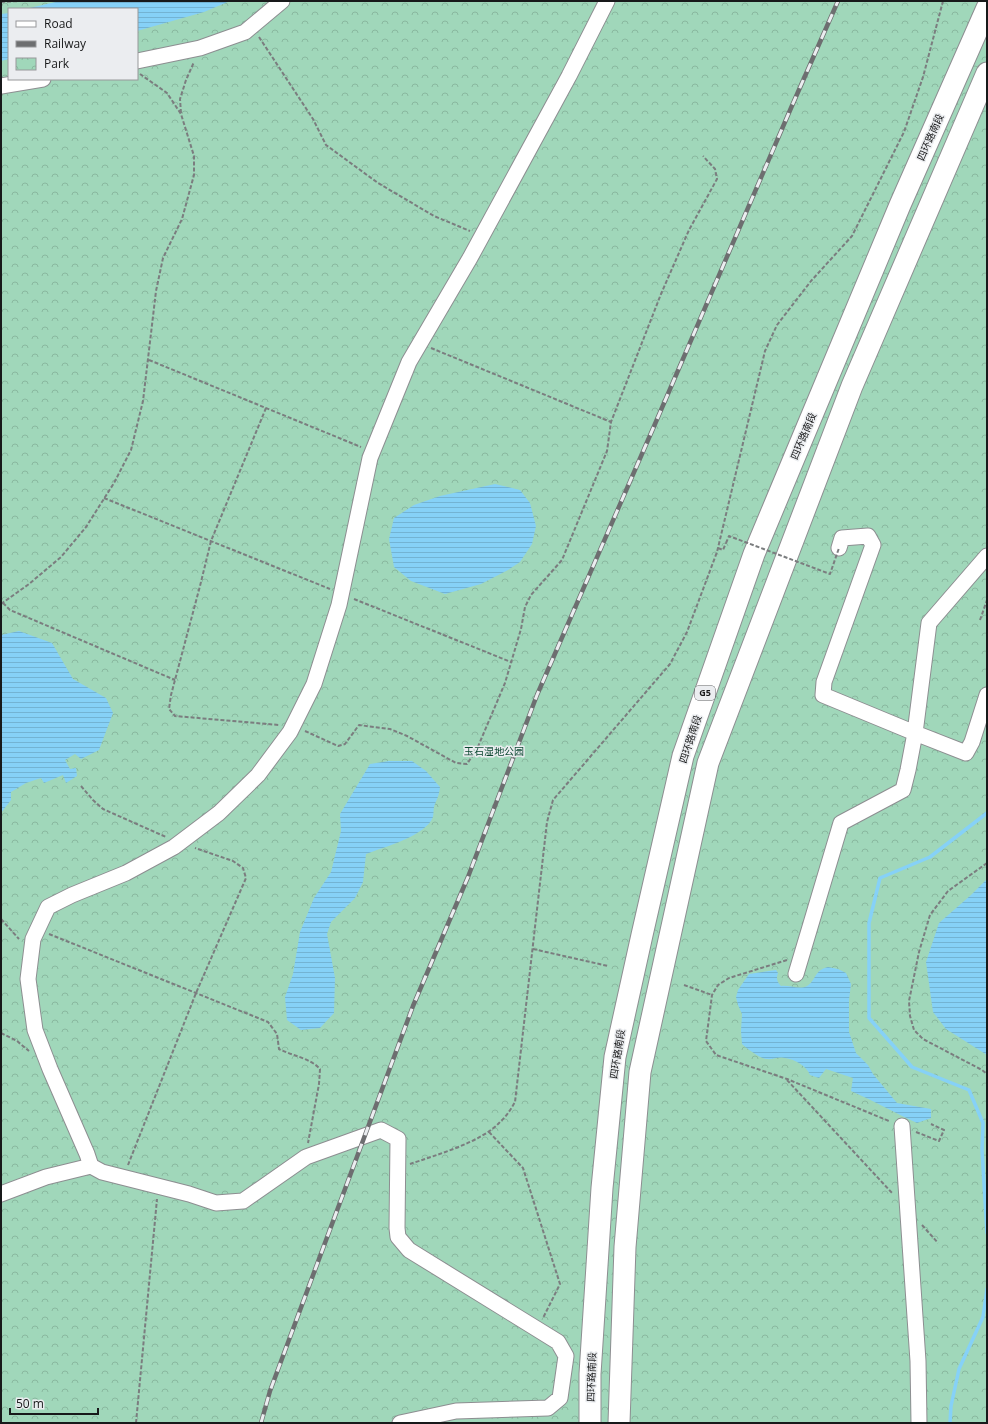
<svg xmlns="http://www.w3.org/2000/svg" width="988" height="1424" viewBox="0 0 988 1424" font-family="'Open Sans','Noto Sans SC',sans-serif">
	<style>
		.park { fill: url(#park-crowns); fill-rule: evenodd }
		.water { fill: url(#water-rules) }
		.lines { fill: none; stroke-linecap: round; stroke-linejoin: round }
		.stream { stroke: #86d1f7; stroke-width: 3.5 }
		.minor-casing { stroke: #8d8e91; stroke-width: 17 }
		.highway-casing { stroke: #8d8e91; stroke-width: 23 }
		.path { stroke: #7b7d7f; stroke-width: 2; stroke-dasharray: 4 2; stroke-linecap: butt }
		.minor { stroke: #fff; stroke-width: 15 }
		.highway { stroke: #fff; stroke-width: 21 }
		.rail-casing { stroke: #6d6e70; stroke-width: 4.5 }
		.rail { stroke: #ebedf0; stroke-width: 3; stroke-dasharray: 9; stroke-linecap: butt }
		.path-bridge { stroke: #7b7d7f; stroke-width: 2; stroke-dasharray: 4 2; stroke-linecap: butt }
		.labels { text-anchor: middle; stroke-width: 3; stroke-linejoin: round; paint-order: stroke }
		.shield { fill: #ebedf0; stroke: #57595a; stroke-width: 1 }
		.shield-label { font-size: 9px; font-weight: bold; fill: #18191a }
		.street-label { font-size: 10px; fill: #18191a; stroke: #ebedf0 }
		.park-label { font-size: 10px; fill: #0b4831; stroke: #ebedf0 }
	</style>
	<defs>
		<pattern id="park-crowns" width="20" height="18" patternUnits="userSpaceOnUse"><rect width="20" height="18" fill="#a0d7ba"/><path d="M2 6a3 3 0 1 1 6 0M12 15a3 3 0 1 1 6 0" fill="none" stroke="#89b89f"/></pattern>
		<pattern id="water-rules" width="6" height="5" patternUnits="userSpaceOnUse"><rect width="6" height="5" fill="#86d1f7"/><path d="M0 2.5h6" fill="none" stroke="#73b3d3"/></pattern>
	</defs>
	<rect width="100%" height="100%" fill="#ebedf0"/>
	<path class="park" d="M1,1H987V1423H1ZM9,9H137V79H9Z"/>
	<path class="water" d="M60,1H230L204,12L137,31V9H25Z
		M9,13V59L1,61V14Z
		M495,484L520,490L530,503L536,526L532,544L520,562L508,570L481,584L445,594L411,581L394,567L389,539L394,518L414,505L440,496Z
		M19,631L52,643L73,679L106,698L113,713L99,750L81,759L75,754L65,760L70,769L76,768L77,776L66,783L63,775L44,783L41,778L26,783L11,792V800L1,813V635Z
		M389,761H412L426,771L440,787C439,795 438,797 435,804C433,808 434,813 433,817C426,836 384,847 366,854L363,882L355,898L331,922L327,934L335,978L334,1013L320,1028L301,1030L287,1020L285,997L293,974L300,932L314,898L331,872L341,831L340,814L370,764Z
		M987,879V1055L946,1029L933,1012L926,962L939,923L971,895Z
		M828,967L838,969L846,973L851,984L849,1000V1032L856,1053L868,1065L873,1074L897,1103L931,1109V1118L917,1123C895,1113 874,1101 851,1091L853,1078L826,1069L819,1078L810,1075C807,1066 794,1059 785,1058C779,1056 773,1060 766,1059C760,1058 747,1049 742,1044L741,1031L742,1014L738,1005L736,997L738,990L749,974L776,970L778,973C776,978 777,982 781,986C789,985 800,990 807,986C816,981 814,970 828,967Z"/>
	<g class="lines">
		<path class="stream" d="M987,813L930,857L880,878L869,923V1018L912,1067L969,1090L983,1123L982,1150L987,1233
			M950,1423L951,1406L959,1369L983,1317L987,1289"/>
		<g class="minor-casing">
			<path id="minor" d="M137,61L200,48L245,32L282,1
				M1,86L43,79
				M839,548L842,538L868,536L873,545L824,682L823,695L915,733L966,753L972,742L987,695
				M796,974L841,823L903,790L908,770L915,733L929,623L987,556
				M902,1126L918,1361L919,1423
				M1,1194L46,1177L91,1166
				M400,1423L456,1411L548,1408L560,1398L566,1356L558,1342L409,1250L398,1237L397,1228L398,1139L381,1130L306,1157L243,1201L216,1203L189,1194L102,1172L91,1166L87,1154L50,1069L35,1030L28,979L33,939L48,907L72,895L126,873L174,847L219,813L258,775L290,732L314,684L339,605L370,458L409,362L470,258L569,76L607,1"/>
		</g>
		<g class="highway-casing">
			<path id="highway" d="M590,1423V1374L602,1188L615,1057L642,935L683,756L754,554L900,205L987,8
				M619,1423L625,1247L640,1072L708,763L852,386L987,73"/>
		</g>
		<path class="path" d="M1,2L20,1
			M259,37L313,119L326,145L378,183L434,216L470,231
			M181,113L180,99L186,80L194,62
			M431,348L611,422
			M149,360L361,447
			M266,408L211,541L200,586L171,695L169,709L175,716L279,725
			M104,498L330,589
			M718,548L723,550L726,543
			M354,599L511,662
			M3,603L10,610L175,680
			M1,604L29,584L61,557L86,527L114,483L131,450L143,401L156,291L163,258L182,219L194,175V156L181,114L167,93L140,74
			M980,620L987,600
			M305,731L338,746L345,744L359,725L390,729L407,736L456,763L467,764L477,749L505,683L521,629L525,607L531,595L562,560L607,451L611,422L661,294L689,230L717,179L715,169L703,156
			M81,786L93,800L103,809L166,837
			M987,863L948,891L930,915L919,952L909,1001L910,1016L914,1030L923,1039L982,1070L987,1074
			M1,919L19,939
			M49,934L268,1022L277,1034L279,1049C293,1056 310,1058 320,1069L319,1084L308,1143
			M533,949L608,966
			M787,960L729,978L718,985L712,995L706,1041L716,1055L787,1079L889,1121
			M684,985L712,995
			M1,1033L17,1041L29,1051
			M787,1080L893,1194
			M489,1132L523,1168L560,1284L543,1318
			M916,1132L939,1141L944,1130L931,1124
			M410,1164C436,1155 482,1142 500,1122C506,1117 511,1109 515,1102L547,822L553,800L670,664L687,632L717,552L765,351L777,325L811,281L852,236L904,132L923,77L943,1
			M128,1165L196,993L246,878L243,868L233,861L195,848
			M922,1225L938,1243
			M136,1423L157,1199"/>
		<use href="#minor" class="minor"/>
		<use href="#highway" class="highway"/>
		<g class="rail-casing">
			<path id="rail" d="M261,1423L270,1391L413,1006L468,877L537,695L655,424L791,108L838,1"/>
		</g>
		<use href="#rail" class="rail"/>
		<path class="path-bridge" d="M726,543L729,536L830,574L839,548"/>
	</g>
	<g class="labels">
		<rect class="shield" x="695" y="686" width="20" height="14" rx="3"/>
		<g class="shield-label">
			<text x="705" y="696">G5</text>
		</g>
		<g class="street-label">
			<text transform="translate(930 137) rotate(-66)" y="4">四环路南段</text>
			<text transform="translate(803 436) rotate(-67)" y="4">四环路南段</text>
			<text transform="translate(690 739) rotate(-72)" y="4">四环路南段</text>
			<text transform="translate(617 1054) rotate(-81)" y="4">四环路南段</text>
			<text transform="translate(591 1377) rotate(-88)" y="4">四环路南段</text>
		</g>
		<g class="park-label">
			<text x="494" y="755">玉石湿地公园</text>
		</g>
	</g>
	<rect width="988" height="1424" fill="none" stroke="#18191a" stroke-width="4"/>
	<rect x="8" y="8" width="130" height="72" fill="#ebedf0" stroke="#97989a"/>
	<rect x="16" y="21" width="20" height="6" fill="#ffffff" stroke="#97989a"/>
	<text x="44" y="28" font-size="12" fill="#18191a">Road</text>
	<rect x="16" y="41" width="20" height="6" fill="#6d6e70" stroke="#97989a"/>
	<text x="44" y="48" font-size="12" fill="#18191a">Railway</text>
	<rect x="16" y="58" width="20" height="12" fill="url(#park-crowns)" stroke="#97989a"/>
	<text x="44" y="68" font-size="12" fill="#18191a">Park</text>
	<path d="M10 1408v6h88v-6" fill="none" stroke="#18191a" stroke-width="2"/>
	<text x="16" y="1408" font-size="12" fill="#18191a" stroke="#ebedf0" stroke-width="3" paint-order="stroke">50 m</text>
</svg>
